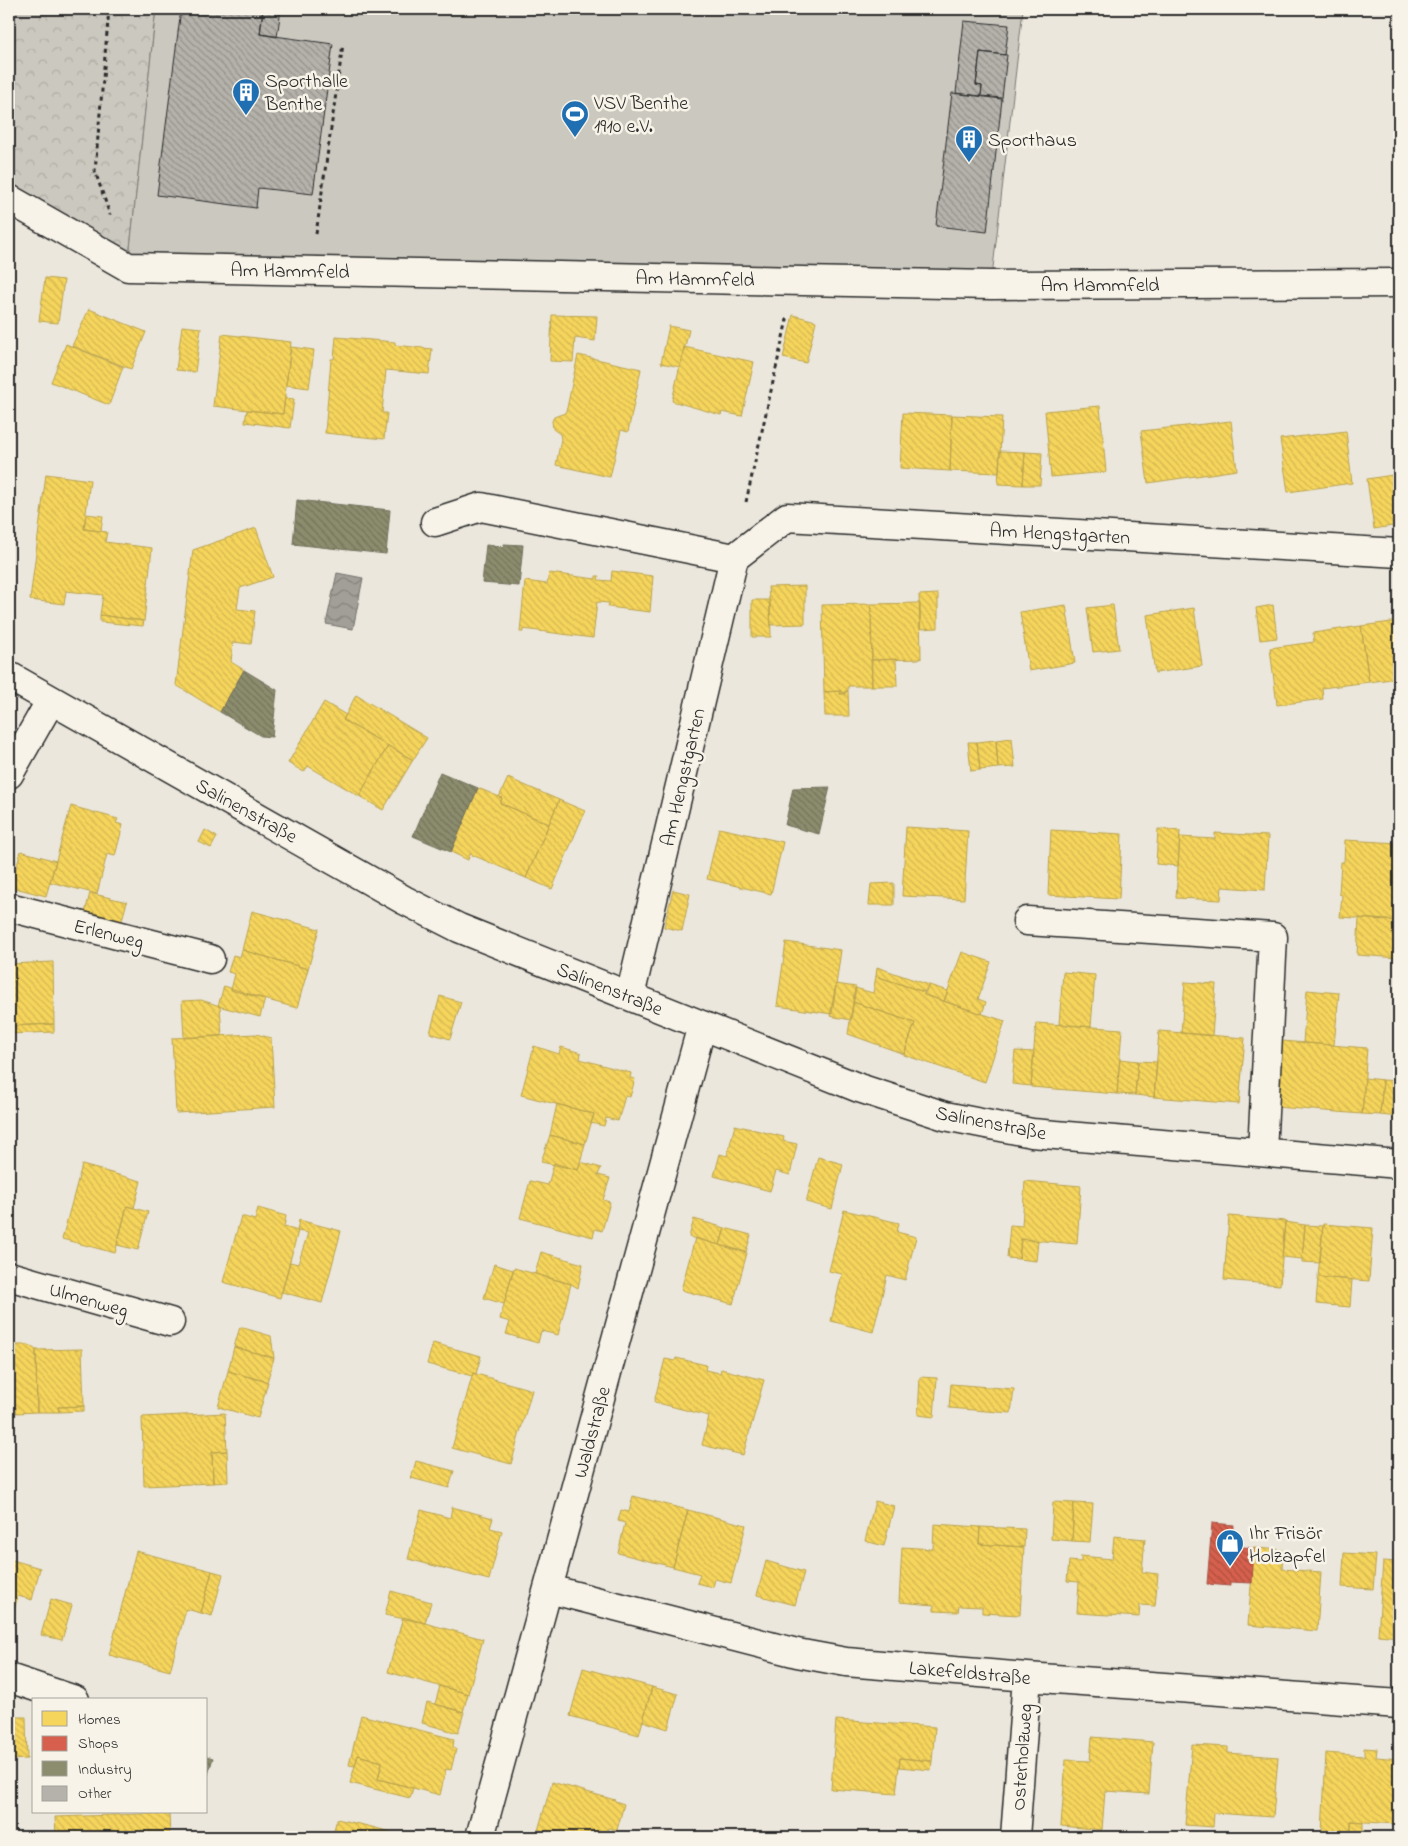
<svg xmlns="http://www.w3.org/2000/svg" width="1408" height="1846" viewBox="0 0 1408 1846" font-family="'Indie Flower',sans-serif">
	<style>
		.park { fill: url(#park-crowns); stroke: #7b7a75 }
		.pitch { fill: #cbc8bf; stroke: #7b7a75 }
		.water { fill: url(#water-waves); stroke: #72716c }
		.homes { fill: url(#homes-back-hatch); stroke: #b9a24d }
		.shops { fill: url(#shops-back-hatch); stroke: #a35043 }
		.industry { fill: url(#industry-back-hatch); stroke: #6f6f5a }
		.building { fill: url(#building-back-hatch); stroke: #2b2b2b }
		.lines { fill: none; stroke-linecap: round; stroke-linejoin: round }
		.minor-casing { stroke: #2b2b2b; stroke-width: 31 }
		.path { stroke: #2b2b2b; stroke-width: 3; stroke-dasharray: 4 4; stroke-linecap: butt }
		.minor { stroke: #f7f3e8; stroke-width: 28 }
		.labels { text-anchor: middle; stroke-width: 5; stroke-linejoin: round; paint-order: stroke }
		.poi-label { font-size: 20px; fill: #2b2b2b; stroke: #f7f3e8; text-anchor: start }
		.street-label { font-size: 20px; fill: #2b2b2b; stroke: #f7f3e8 }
	</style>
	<defs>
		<pattern id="park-crowns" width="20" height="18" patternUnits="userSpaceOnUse" patternTransform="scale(1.25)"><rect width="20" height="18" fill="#cbc8bf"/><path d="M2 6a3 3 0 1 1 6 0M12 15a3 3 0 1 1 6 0" fill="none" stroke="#aeaca4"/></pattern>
		<pattern id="water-waves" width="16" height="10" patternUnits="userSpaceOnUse" patternTransform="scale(1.25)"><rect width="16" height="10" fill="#a29f98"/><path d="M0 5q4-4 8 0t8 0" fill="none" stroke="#84827c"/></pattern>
		<pattern id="homes-back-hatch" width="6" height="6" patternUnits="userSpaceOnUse" patternTransform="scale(1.25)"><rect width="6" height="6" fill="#f6d55c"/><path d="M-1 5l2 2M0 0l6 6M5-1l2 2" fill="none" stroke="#d3b750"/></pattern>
		<pattern id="shops-back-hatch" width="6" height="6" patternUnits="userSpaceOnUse" patternTransform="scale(1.25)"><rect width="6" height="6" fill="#d6604d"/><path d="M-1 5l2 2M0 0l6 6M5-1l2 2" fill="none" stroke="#ae4f40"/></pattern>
		<pattern id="industry-back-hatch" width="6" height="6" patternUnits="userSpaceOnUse" patternTransform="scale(1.25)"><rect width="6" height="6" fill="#8c8c6e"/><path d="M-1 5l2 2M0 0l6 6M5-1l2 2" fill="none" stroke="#73735b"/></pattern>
		<pattern id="building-back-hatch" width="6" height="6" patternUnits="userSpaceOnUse" patternTransform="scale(1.25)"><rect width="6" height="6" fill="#b5b2ab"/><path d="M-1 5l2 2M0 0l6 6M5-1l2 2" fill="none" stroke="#93918b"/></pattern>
	</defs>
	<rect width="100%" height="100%" fill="#ebe7dd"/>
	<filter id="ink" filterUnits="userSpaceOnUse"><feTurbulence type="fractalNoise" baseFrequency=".02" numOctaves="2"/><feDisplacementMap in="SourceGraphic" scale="10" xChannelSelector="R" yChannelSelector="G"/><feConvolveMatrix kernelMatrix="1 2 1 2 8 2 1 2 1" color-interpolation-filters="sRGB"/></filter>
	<g filter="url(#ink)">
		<path class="park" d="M9,9H156L128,267L9,199Z"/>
		<path class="pitch" d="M156,9H1023L991,285L128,267Z"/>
		<path class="water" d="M337,573L363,578L353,629L326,624Z"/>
		<path class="homes" d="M45,278L64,280L58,323L39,321Z
			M89,309L146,332L131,369L72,346Z
			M552,315L597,316L595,341L575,338L573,362L550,361Z
			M793,315L816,321L806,363L783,358Z
			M182,326L201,328L195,372L176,370Z
			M669,326L689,330L680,367L661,363Z
			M222,334L291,342L283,414L213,406Z
			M336,337L395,342V345L432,349L429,374L386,370L382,413H387L384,439L325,433L331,359H334Z
			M66,344L123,367L109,405L51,382Z
			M291,347L314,350L309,388L286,385Z
			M684,347L754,362L742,416L722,412L721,415L672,401Z
			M578,355L641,369L628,432L621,430L610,477L556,465L561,439L560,434L553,429L552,421L554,417L565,413L567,408Z
			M285,398L294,399L290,428L245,422L247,410L283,414Z
			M1100,406L1106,472L1051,477L1045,411Z
			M903,413L952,415L950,471L900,468Z
			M952,415L1002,417L999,473L950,471Z
			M1231,421L1237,470L1148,483L1141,431Z
			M1346,431L1352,483L1288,492L1280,439Z
			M1000,451L1025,452L1023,485L998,484Z
			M1025,452L1042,453L1040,485H1023Z
			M46,474L90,480L84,529L107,532L105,542L152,548L144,621L100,615L103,595L66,591L64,604L30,600Z
			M1399,474V525L1374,529L1367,479Z
			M86,514L103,516L101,531L84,529Z
			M256,528L273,577L240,588L237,609L255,611L251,644L233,642L231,662L244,670L220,712L176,685L193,550Z
			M612,571L653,576L650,612L608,607L609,603L597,602L593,638L523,629V632H520L525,581L547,584L549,573L596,579V576H599L598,580L611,581Z
			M805,586V624L771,625L768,587Z
			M938,594V628L920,629L919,595Z
			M752,600H770L771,637H752Z
			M920,603L921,659L872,660L871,604Z
			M871,604L872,686H848V691H845V694H840L841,691L824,692L822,605Z
			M1066,605L1075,663L1029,671L1020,612Z
			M1113,605L1119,649L1093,652L1087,608Z
			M1273,605L1277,638L1260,640L1256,608Z
			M1194,608L1202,666L1155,673L1147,615Z
			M100,615L144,621L143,626L100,622Z
			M1399,621V678L1369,682L1361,626Z
			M1361,626L1369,682L1322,688L1323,699L1277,705L1270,648L1314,642L1313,633Z
			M896,659L897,686H872L871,660Z
			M841,691L840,694L848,691L849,716H825L824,692Z
			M356,695L427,738L413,760L343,720Z
			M324,702L346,715L343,720L388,746L359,796L308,766L304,772L288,763Z
			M1012,738L1015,767L998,768L996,740Z
			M996,740L998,768L980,770L977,742Z
			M968,742H977L980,770L971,771Z
			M388,746L413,760L383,810L359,796Z
			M508,778L559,800L549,824L500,803L502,798L499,797Z
			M478,788L502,798L500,803L549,824L526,878L470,854L468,860L451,852Z
			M559,800L585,811L552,889L526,878Z
			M71,806L118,819L116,823L123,825L115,856L107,854L97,894L50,882Z
			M906,827L968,831L964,899L902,896Z
			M719,828L783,842L771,894L707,879Z
			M1158,829L1180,831L1178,866L1156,864Z
			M205,830L217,837L211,848L199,842Z
			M1051,830L1122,834L1119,899L1048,895Z
			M1215,833L1268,836L1265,890L1222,887L1221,900L1176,898L1180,837L1215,839Z
			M1345,840L1399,843V921L1340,917L1342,895L1339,894L1341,862H1344Z
			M21,851L56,861L46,896L11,887Z
			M894,883V905H869L871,884Z
			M673,890L690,894L682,931L664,927Z
			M90,893L127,902L121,923L85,913Z
			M252,911L319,929L308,969L242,950Z
			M1359,918L1399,921V958L1357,955Z
			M786,942L841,950L832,1014L777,1006Z
			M242,950L308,969L297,1008L231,990L235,974L228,972L233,955L240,957Z
			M962,952L991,962L978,999L986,1002L982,1014L944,1001Z
			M53,962L54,1024L9,1026V964Z
			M877,967L929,985L924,992L876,976Z
			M1063,972L1095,975L1091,1027L1059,1024Z
			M876,976L924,992V995L1005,1021L985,1082L904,1055L915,1023L853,1002L855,988L873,993Z
			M1185,982L1216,984L1212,1036L1181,1033Z
			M836,984L856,987L851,1020L830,1016Z
			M929,985L948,991L944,1001L924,995Z
			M224,986L265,999L260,1017L218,1006Z
			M1307,990L1339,993L1334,1045L1303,1043Z
			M440,996L461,1002L450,1039L430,1033Z
			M201,1000L220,1006L222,1036L184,1038L182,1001Z
			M853,1002L915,1023L904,1054L848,1034Z
			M1036,1023L1122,1029L1117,1094L1031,1087Z
			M54,1024V1032L9,1034V1026Z
			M1159,1031L1245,1038L1239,1104L1154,1097Z
			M256,1034L271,1038L275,1107L176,1113L172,1038Z
			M1282,1041L1367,1048L1362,1114L1276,1107Z
			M534,1046L559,1054L561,1047L581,1053L580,1059L631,1073L630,1078L635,1079L630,1097L625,1096L618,1121L606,1118L604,1126L591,1123L594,1114L521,1095Z
			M1015,1051L1034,1052L1031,1086L1012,1084Z
			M1120,1059L1138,1061L1135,1095L1117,1094Z
			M1138,1061L1157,1062L1154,1097L1135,1095Z
			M1365,1078L1383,1080L1380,1115L1362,1114Z
			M1383,1080L1399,1081V1117L1380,1115Z
			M557,1104L594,1114L585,1144L550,1135Z
			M735,1125L784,1137L783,1141L797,1144L790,1175L776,1171L770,1191L714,1176L720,1154L727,1156Z
			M550,1135L585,1144L578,1170L541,1162Z
			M818,1157L843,1164L832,1209L806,1202Z
			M581,1162L601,1168L598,1175L610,1178L603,1200L610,1202L602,1231L595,1229L593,1237L520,1218L530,1181L548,1185L554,1163L578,1170Z
			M82,1165L141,1181L134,1208L127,1206L115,1253L62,1239Z
			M1025,1181L1081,1186L1077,1244L1021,1239L1019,1259L1007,1258L1010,1225L1022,1226Z
			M127,1206L148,1212L138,1250L117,1245Z
			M258,1208L286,1216L284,1227L298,1231L280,1298L223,1282L241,1216L255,1220Z
			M844,1210L899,1223L897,1232L916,1237L905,1280L887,1275L873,1332L831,1321L842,1274L829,1271Z
			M1229,1216L1285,1221L1280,1285L1224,1280Z
			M694,1219L725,1228L720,1245L689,1237Z
			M299,1220L341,1231L322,1303L282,1292L290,1262L298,1264L308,1233L297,1231Z
			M1285,1222L1305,1225L1302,1259L1282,1257Z
			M1323,1224L1373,1228L1369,1281L1318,1277Z
			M1305,1225L1323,1226L1320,1263L1302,1262Z
			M725,1228L751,1235L746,1252L720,1245Z
			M695,1238L747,1253L733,1304L681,1290Z
			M1021,1239L1038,1241L1036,1261L1019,1259Z
			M541,1252L583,1264L578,1288L571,1284L535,1274Z
			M494,1264L513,1270L504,1304L484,1298Z
			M514,1268L571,1284L558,1335L541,1331L538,1343L506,1334L510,1322L500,1319Z
			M1318,1277L1352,1280L1350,1307L1316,1304Z
			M240,1327L271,1336L274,1358L234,1347Z
			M433,1343L481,1356L476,1374L473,1373L472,1376L427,1364Z
			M9,1345H29L36,1350L37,1412L16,1413V1407H9Z
			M234,1347L274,1358L267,1382L228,1371Z
			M82,1349L84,1406L58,1407L59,1412H37L36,1350Z
			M676,1358L706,1365L705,1370L720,1373L721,1369L764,1380L743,1455L702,1445L709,1416L654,1402L665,1359L675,1361Z
			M228,1371L268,1382L258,1418L218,1407Z
			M473,1373L532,1390L511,1464L452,1448Z
			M920,1377L937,1378L934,1417L918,1415Z
			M951,1384L1014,1389L1011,1413L949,1408Z
			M84,1406V1411L59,1412L58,1407Z
			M225,1413L227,1451L212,1452L213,1483L144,1486L142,1417Z
			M227,1451L228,1482L213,1483L212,1452Z
			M416,1461L454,1471L449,1488L411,1478Z
			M633,1496L688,1510L673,1567L618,1553L625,1523L618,1521L621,1510L629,1512Z
			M875,1501L894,1506L884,1546L865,1541Z
			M1053,1502L1074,1503L1072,1541L1051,1539Z
			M1074,1503L1093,1504L1090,1542L1072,1541Z
			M452,1507L493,1518L490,1528L502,1531L489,1580L408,1559L421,1510L450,1518Z
			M688,1510L746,1525L731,1583L715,1579L713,1587L697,1583L700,1574L673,1567Z
			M934,1524L980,1527L979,1544L1024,1547L1020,1615L982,1613V1607L959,1606L958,1612L934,1611V1605L899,1602L902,1547L933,1549Z
			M980,1527L1025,1529L1024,1547L979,1544Z
			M1114,1536L1145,1539L1142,1572L1158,1574L1155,1606L1140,1605L1139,1617L1077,1613L1079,1582L1067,1581L1069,1561L1081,1562V1556L1112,1559Z
			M1254,1548L1283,1550L1282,1569L1321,1572L1317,1631L1248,1625Z
			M136,1551L212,1571L201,1613L186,1609L170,1671L109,1655Z
			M1344,1553L1376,1555L1373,1589L1342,1587Z
			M9,1559L40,1568L32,1600L18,1596L9,1627Z
			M766,1561L804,1572L795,1605L757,1595Z
			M1383,1561L1399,1562V1637L1378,1635Z
			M212,1571L223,1574L212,1616L201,1613Z
			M391,1591L431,1602L425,1623L385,1615Z
			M51,1599L72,1605L62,1640L41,1635Z
			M403,1617L483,1639L468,1694L388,1672Z
			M583,1668L652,1687L639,1735L570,1716Z
			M440,1686L468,1694L463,1712L435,1704Z
			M652,1687L678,1694L668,1729L643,1721Z
			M427,1702L464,1712L458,1733L422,1723Z
			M361,1715L454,1739L453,1747L456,1749L451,1770L446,1769L440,1795L378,1779L382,1762L358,1755L355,1766L349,1765Z
			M9,1717H26L27,1759L9,1760Z
			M836,1720L935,1727L932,1761L900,1758L896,1794L831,1789Z
			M1092,1737L1153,1742L1149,1794L1105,1791L1102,1830L1061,1826L1066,1760L1090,1761Z
			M1192,1745L1228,1747V1753L1278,1757L1273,1817L1214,1813L1213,1827L1185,1825Z
			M1364,1748L1377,1749L1376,1757L1399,1759L1396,1824L1351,1821V1835L1322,1833L1326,1753L1364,1756Z
			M358,1755L382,1762L378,1779L413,1788L410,1798L350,1783Z
			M900,1758L932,1761L931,1770L899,1767Z
			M9,1766L11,1833H9Z
			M552,1782L615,1800V1801L624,1804L617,1830L608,1828L605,1837H546L537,1834Z
			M169,1813L170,1837H56L55,1817Z
			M337,1819L368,1826L410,1837H332Z
			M1351,1821L1363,1822V1836L1351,1835Z"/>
		<path class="shops" d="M1212,1523L1234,1525L1233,1546L1254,1548L1252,1583L1230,1582V1586L1207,1584Z"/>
		<path class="industry" d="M297,500L390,510L386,554L293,544Z
			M504,544L523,545L519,586L482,583L486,545L504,547Z
			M244,670L277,690L272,737L261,736L220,712Z
			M440,772L478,788L451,852L413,836Z
			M830,787L819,834L785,825L793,788Z
			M206,1756L213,1758L206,1781Z"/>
		<path class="building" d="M181,9H263L260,34L333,44L313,194L258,188L256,208L157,195Z
			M263,9H281L277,37L260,34Z
			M964,21L1009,25L1005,55L980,52L976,85L982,86L981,96L956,93Z
			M980,52L1007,55L1002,98L981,96L982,86L976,85Z
			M952,93L1002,99L987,232L936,226Z"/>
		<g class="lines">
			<g class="minor-casing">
				<path id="minor" d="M9,199L128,267L991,285L1399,283
					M435,522L481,507L734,558
					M9,676L404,900L459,928L859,1088L945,1116L1032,1133L1399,1164
					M9,774L51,700
					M9,907L210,959
					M1027,921L1273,937L1262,1152
					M630,996L734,558L787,517L1399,553
					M9,1276L170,1322
					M549,1589L797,1653L846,1662L1027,1677L1399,1704
					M9,1678L75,1700
					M480,1837L702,1025
					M1015,1837L1027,1677"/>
			</g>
			<path class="path" d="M109,9L95,171L110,215
				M316,234L343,44
				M746,502L788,315"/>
			<use href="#minor" class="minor"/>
		</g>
	</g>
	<defs>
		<g id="building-pin" transform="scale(1.4375)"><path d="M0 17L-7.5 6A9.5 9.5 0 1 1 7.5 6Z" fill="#1f6fb2" stroke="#f7f3e8"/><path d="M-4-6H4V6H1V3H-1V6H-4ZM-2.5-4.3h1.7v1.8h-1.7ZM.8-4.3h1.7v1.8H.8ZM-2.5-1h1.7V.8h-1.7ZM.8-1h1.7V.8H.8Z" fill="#fff"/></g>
		<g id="stadium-pin" transform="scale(1.4375)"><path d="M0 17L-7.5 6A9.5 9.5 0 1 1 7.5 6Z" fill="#1f6fb2" stroke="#f7f3e8"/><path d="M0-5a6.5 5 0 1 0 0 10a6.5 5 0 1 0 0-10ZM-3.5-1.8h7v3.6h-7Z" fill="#fff"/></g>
		<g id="shop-pin" transform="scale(1.4375)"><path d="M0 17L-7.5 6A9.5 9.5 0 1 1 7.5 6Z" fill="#1f6fb2" stroke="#f7f3e8"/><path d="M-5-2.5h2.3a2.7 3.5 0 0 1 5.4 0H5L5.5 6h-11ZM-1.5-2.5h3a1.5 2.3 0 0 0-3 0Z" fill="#fff"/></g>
	</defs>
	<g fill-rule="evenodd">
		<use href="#building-pin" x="246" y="92"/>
		<use href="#stadium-pin" x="575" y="114"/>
		<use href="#building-pin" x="969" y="139"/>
		<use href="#shop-pin" x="1230" y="1543"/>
	</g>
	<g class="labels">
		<g class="poi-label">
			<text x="265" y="87">Sporthalle<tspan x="265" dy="23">Benthe</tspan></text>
			<text x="594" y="109">VSV Benthe<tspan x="594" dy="23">1910 e.V.</tspan></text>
			<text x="988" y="146">Sporthaus</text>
			<text x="1249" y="1539">Ihr Frisör<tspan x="1249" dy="23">Holzapfel</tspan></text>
		</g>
		<g class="street-label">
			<text transform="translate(290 270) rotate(1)" y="7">Am Hammfeld</text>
			<text transform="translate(695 278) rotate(1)" y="7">Am Hammfeld</text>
			<text x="1100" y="291">Am Hammfeld</text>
			<text transform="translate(1060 533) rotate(3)" y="7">Am Hengstgarten</text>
			<text transform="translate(682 777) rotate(-77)" y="7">Am Hengstgarten</text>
			<text transform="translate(247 810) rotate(29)" y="7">Salinenstraße</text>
			<text transform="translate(109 933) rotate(14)" y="7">Erlenweg</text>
			<text transform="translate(610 988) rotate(22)" y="7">Salinenstraße</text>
			<text transform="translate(991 1122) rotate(11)" y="7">Salinenstraße</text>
			<text transform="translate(89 1299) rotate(16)" y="7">Ulmenweg</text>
			<text transform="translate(591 1432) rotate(-75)" y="7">Waldstraße</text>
			<text transform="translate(970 1672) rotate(5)" y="7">Lakefeldstraße</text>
			<text transform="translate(1021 1757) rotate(-86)" y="7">Osterholzweg</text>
		</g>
	</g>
	<rect width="1408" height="1846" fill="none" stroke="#f7f3e8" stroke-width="30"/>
	<rect x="15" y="15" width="1378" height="1816" fill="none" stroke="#2b2b2b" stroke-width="2" filter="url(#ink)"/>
	<rect x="32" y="1698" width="175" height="115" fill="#f7f3e8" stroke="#a5a39c"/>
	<rect x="42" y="1711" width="25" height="15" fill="#f6d55c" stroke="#a5a39c"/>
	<text x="78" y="1724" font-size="15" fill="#2b2b2b">Homes</text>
	<rect x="42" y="1736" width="25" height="15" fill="#d6604d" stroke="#a5a39c"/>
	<text x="78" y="1748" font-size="15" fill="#2b2b2b">Shops</text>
	<rect x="42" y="1761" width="25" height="15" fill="#8c8c6e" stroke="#a5a39c"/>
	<text x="78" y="1774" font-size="15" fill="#2b2b2b">Industry</text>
	<rect x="42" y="1786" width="25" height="15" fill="#b5b2ab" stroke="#a5a39c"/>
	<text x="78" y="1798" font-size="15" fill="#2b2b2b">Other</text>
</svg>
